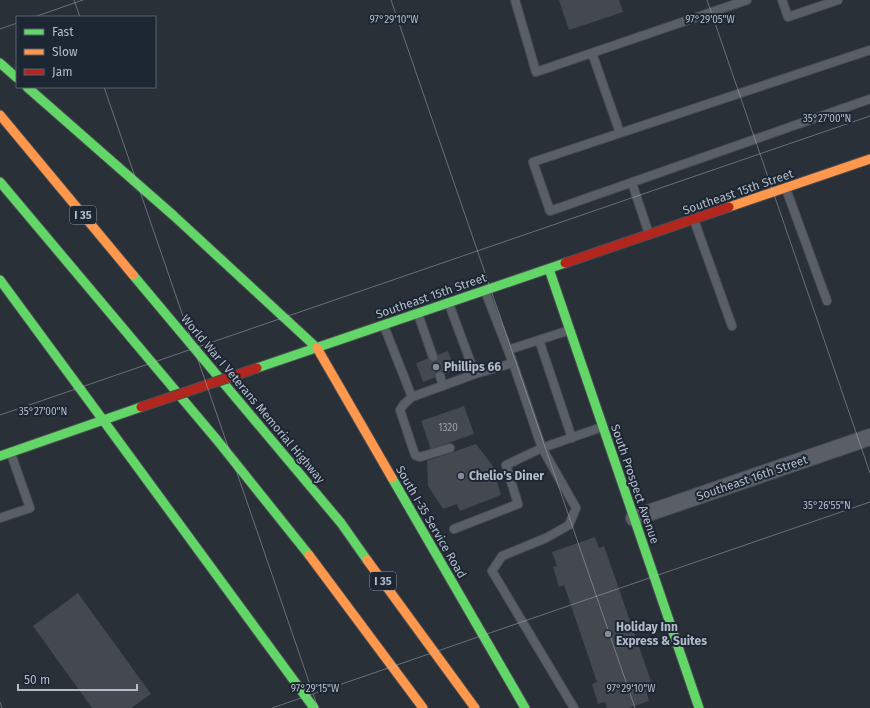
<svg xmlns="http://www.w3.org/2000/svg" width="870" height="708" viewBox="0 0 870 708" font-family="'Fira Sans',sans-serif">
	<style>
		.building { fill: #444950 }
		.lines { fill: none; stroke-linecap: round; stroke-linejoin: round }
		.lane-casing { stroke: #484c53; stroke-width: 10 }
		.street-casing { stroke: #484c53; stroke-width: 18 }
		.fast-casing { stroke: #484c53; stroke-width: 11 }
		.slow-casing { stroke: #484c53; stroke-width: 11 }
		.jam-casing { stroke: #484c53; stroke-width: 11 }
		.lane { stroke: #5a5e66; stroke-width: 8 }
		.street { stroke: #5a5e66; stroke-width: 16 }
		.fast { stroke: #63d668; stroke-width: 9 }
		.slow { stroke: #ff974d; stroke-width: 9 }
		.jam { stroke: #b3261e; stroke-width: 9 }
		.jam-bridge-casing { stroke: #484c53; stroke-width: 11; stroke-linecap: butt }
		.jam-bridge { stroke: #b3261e; stroke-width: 9 }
		.ticks { fill: none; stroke: #b4bcc9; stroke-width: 1; stroke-opacity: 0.45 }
		.poi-dot { fill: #848b96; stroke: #1d2633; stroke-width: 1.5 }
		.labels { text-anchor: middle; stroke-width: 4; stroke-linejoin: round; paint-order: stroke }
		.number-label { font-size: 10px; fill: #989fab }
		.shield { fill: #1d2633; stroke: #878f9c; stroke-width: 1 }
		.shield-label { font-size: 11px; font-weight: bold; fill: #b4bcc9 }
		.street-label { font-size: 12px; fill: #b4bcc9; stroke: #1d2633 }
		.poi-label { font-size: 12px; font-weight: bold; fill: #b4bcc9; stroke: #1d2633; text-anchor: start }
		.ticks-label { font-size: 10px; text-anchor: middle; fill: #b4bcc9; stroke: #1d2633; stroke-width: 4; stroke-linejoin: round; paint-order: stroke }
	</style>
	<rect width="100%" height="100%" fill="#2a3038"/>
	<path class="building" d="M559,0H619L623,12L569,30Z
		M448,351L455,370L423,382L416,363Z
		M464,406L474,434L431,449L421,421Z
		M476,444L492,465L501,495L460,511L457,504L443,509L428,486L427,461Z
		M595,537L599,548L604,546L653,687L646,690L649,701L629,708H607L605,702L598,704L592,684L597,682L564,585L559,587L553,567L557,566L552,552Z
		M78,593L151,694L131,708H92L33,626Z"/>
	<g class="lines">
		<g class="lane-casing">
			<path id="lane" d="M515,0L536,72L747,0
				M782,0L788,17L838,0
				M870,50L533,162L550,211L870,99
				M592,53L620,133
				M632,183L649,234
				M786,189L827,301
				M694,220L732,326
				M418,314L433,357
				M384,326L412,397L475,374L449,304
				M539,340L572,438
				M508,350L570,330
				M475,374L513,363
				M440,376L443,386
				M412,397L404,404L400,410L415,455L420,457L450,448
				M0,518L30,508L11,454
				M454,529L518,504L506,465L542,448L513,363L485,291
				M574,708L492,571L502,556L546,538L569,525L576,508L542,448L602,427"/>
		</g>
		<g class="street-casing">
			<path id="street" d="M634,518L870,437"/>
		</g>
		<g class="fast-casing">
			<path id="fast" d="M0,63L17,78
				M27,87L174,216L317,348
				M0,182L217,440L309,555
				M549,269L699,708
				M133,275L341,523L367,560
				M0,280L103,420
				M257,368L565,263
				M103,420L314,708
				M0,456L141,407
				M392,478L525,708"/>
		</g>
		<g class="slow-casing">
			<path id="slow" d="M0,115L133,275
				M729,207L870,159
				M317,348L392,478
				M309,555L423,708
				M367,560L475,708"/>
		</g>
		<g class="jam-casing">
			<path id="jam" d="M565,263L729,207"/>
		</g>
		<use href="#lane" class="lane"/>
		<use href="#street" class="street"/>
		<use href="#fast" class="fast"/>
		<use href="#slow" class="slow"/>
		<use href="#jam" class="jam"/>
		<g class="jam-bridge-casing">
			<path id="jam-bridge" d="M141,407L257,368"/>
		</g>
		<use href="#jam-bridge" class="jam-bridge"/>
	</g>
	<path class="ticks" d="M74,0L80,17M391,0L635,708M707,0L870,473M34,17L83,0M0,29L17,23M104,87L318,708M0,415L870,116M0,702L2,708M272,708L870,502"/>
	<g class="poi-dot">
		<circle cx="436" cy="367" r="4"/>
		<circle cx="461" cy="476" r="4"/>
		<circle cx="608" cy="634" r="4"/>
	</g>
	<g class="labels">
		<g class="number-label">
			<text x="448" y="431">1320</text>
		</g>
		<g class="shield">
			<rect x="70" y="206" width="26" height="18" rx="3"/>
			<rect x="370" y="572" width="26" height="18" rx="3"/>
		</g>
		<g class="shield-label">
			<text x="83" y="219">I 35</text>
			<text x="383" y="585">I 35</text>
		</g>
		<g class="street-label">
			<text transform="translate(738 192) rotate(-19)" y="4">Southeast 15th Street</text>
			<text transform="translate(431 296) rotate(-19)" y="4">Southeast 15th Street</text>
			<text transform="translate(253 399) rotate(50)" y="4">World War I Veterans Memorial Highway</text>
			<text transform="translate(752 478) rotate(-19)" y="4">Southeast 16th Street</text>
			<text transform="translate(635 484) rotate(71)" y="4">South Prospect Avenue</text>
			<text transform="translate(431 522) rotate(60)" y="4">South I-35 Service Road</text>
		</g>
		<g class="poi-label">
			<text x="444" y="371">Phillips 66</text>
			<text x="469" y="480">Chelio's Diner</text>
			<text x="616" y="631">Holiday Inn<tspan x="616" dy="14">Express &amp; Suites</tspan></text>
		</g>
	</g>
	<g class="ticks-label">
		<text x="394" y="23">97°29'10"W</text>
		<text x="710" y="23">97°29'05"W</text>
		<text x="827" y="122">35°27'00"N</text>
		<text x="43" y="415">35°27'00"N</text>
		<text x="827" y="509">35°26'55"N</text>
		<text x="315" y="692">97°29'15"W</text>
		<text x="631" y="692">97°29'10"W</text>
	</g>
	<rect x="16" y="16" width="140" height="72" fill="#1d2633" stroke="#59626f"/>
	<rect x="24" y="29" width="20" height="6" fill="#63d668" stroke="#59626f"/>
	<text x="52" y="36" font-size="12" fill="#b4bcc9">Fast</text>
	<rect x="24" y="49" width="20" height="6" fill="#ff974d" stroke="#59626f"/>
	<text x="52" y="56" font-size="12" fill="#b4bcc9">Slow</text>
	<rect x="24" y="69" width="20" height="6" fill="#b3261e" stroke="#59626f"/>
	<text x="52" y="76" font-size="12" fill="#b4bcc9">Jam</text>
	<path d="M18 684v6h119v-6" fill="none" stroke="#b4bcc9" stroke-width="2"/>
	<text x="24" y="684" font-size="12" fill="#b4bcc9" stroke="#1d2633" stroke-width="3" paint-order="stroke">50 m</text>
</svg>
